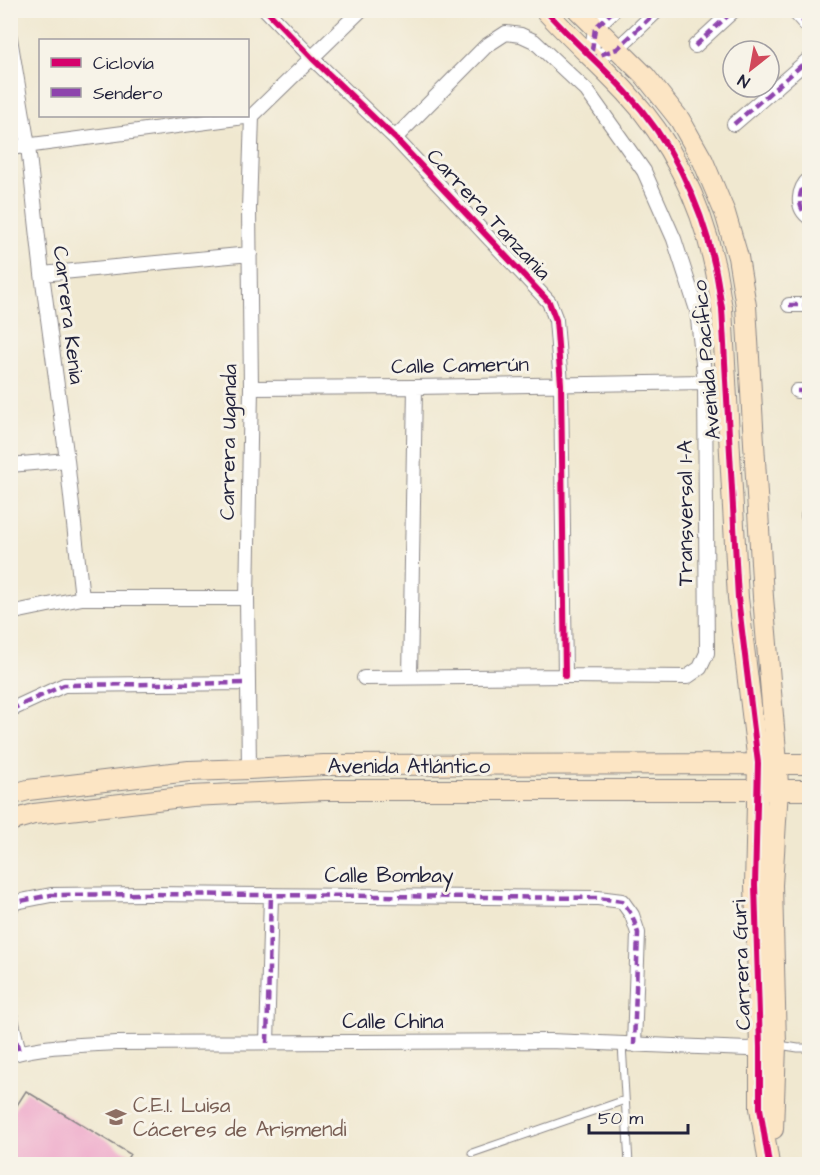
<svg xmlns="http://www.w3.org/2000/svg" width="820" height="1175" viewBox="0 0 820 1175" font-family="'Architects Daughter',sans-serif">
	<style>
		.building { fill: #efadcc }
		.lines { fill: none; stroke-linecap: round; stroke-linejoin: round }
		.lane-casing { stroke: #898586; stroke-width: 9 }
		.street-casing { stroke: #898586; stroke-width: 16 }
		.secondary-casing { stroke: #898586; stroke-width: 22 }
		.lane { stroke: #fff; stroke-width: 7 }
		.street { stroke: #fff; stroke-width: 14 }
		.secondary { stroke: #fce5c4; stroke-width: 20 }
		.quiet { stroke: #8e44ad; stroke-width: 4.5; stroke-dasharray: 9 4.5; stroke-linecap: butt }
		.cycleway-casing { stroke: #f7f3e8; stroke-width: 10 }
		.cycleway { stroke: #d6006c; stroke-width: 6 }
		.labels { text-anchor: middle; stroke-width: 6; stroke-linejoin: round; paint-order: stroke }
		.street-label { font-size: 21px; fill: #22223b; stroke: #f7f3e8 }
		.education-label { font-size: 21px; fill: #785e54; stroke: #f7f3e8; text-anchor: start }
	</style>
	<rect width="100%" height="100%" fill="#f7f3e8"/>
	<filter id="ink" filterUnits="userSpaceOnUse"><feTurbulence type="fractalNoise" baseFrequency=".0167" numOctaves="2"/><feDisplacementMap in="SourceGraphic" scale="12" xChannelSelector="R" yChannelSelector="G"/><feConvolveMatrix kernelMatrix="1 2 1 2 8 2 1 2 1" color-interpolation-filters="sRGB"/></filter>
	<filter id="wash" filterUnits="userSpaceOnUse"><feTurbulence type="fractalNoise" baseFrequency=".008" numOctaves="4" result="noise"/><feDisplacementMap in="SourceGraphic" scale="24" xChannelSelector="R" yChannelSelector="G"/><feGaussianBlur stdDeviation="1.35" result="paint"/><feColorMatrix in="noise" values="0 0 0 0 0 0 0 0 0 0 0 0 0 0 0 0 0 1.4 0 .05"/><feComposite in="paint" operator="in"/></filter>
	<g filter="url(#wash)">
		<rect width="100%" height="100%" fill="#f0e8d0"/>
		<g id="blocks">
			<path class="building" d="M26,1091L130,1154L124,1164H10V1116Z"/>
		</g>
	</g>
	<g filter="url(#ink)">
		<use href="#blocks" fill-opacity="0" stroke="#898586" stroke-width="1.5"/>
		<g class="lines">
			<g class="lane-casing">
				<path id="lane" d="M622,1044L629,1164
					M779,1045L798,1048H810
					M472,1153L625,1100"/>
			</g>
			<g class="street-casing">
				<path id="street" d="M266,10L312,58L395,138L549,302L556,320L561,384L565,676
					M614,10L595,28L591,58L617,49L658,10
					M793,10L810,29
					M10,38L28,146L42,274L67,460L82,598
					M695,46L734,10
					M734,124L810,58
					M10,148L252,116L361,10
					M810,178C798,189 795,208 810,218
					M42,274L250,254
					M789,305H810
					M251,388L415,387L705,382
					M797,391H810
					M10,465L67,460
					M808,516H810
					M10,613L82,598H247
					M410,677L415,387
					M364,678L565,676L687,677L700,668L707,653L705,382L697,310L674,239L644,171L587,91L534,41L521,35L506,33L486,46L395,138
					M10,710L64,685L247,683
					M249,769L247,598L251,388L249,209L252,116
					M10,907L16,902L51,895L148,894L598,898L622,901L632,915L638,933L634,1045
					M10,1015L19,1052
					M267,1043L271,895
					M10,1055C44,1045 81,1045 116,1043L550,1041L748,1049L766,1046"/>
			</g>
			<g class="secondary-casing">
				<path id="secondary" d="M545,10C571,39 600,64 626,92C670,139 700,200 714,263C718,278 719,293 722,308L738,598L758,763L755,885L760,1047V1108L769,1164
					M578,10L645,76L680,120L703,161L725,213L738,257L746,306L763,597L777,763L778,789L772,885L776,1045L773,1129
					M10,795L28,790L189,771L249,769L324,765L810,764
					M10,821L34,814L191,796L324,790H810"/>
			</g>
			<use href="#lane" class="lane"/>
			<use href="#street" class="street"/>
			<use href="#secondary" class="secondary"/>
			<path class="quiet" d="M614,10L595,28L591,58L617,49L658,10
				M793,10L810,29
				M695,46L734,10
				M734,124L810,58
				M810,178C798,189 795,208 810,218
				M789,305H810
				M797,391H810
				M808,516H810
				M10,710L64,685L247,683
				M10,907L16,902L51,895L148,894L598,898L622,901L632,915L638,933L634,1045
				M10,1015L19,1052
				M267,1043L271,895"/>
			<g class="cycleway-casing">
				<path id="cycleway" d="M266,10L312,58L395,138L549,302L556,320L561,384L565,676
					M545,10C571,39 600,64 626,92C670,139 700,200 714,263C718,278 719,293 722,308L738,598L758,763L755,885L760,1047V1108L769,1164"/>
			</g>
			<use href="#cycleway" class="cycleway"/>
		</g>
	</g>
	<defs>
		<g id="school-bare" transform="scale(1.62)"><path d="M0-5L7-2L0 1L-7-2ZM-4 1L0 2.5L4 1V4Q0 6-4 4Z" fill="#8d6e63" stroke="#f7f3e8" stroke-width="2.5" paint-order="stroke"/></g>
	</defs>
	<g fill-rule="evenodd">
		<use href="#school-bare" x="116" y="1117"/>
	</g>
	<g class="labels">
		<g class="street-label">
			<text transform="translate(489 214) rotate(47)" y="7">Carrera Tanzania</text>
			<text transform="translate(69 315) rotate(83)" y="7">Carrera Kenia</text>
			<text transform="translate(706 360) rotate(-95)" y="7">Avenida Pacífico</text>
			<text transform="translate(460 365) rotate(-1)" y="7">Calle Camerún</text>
			<text transform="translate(228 442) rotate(-89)" y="7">Carrera Uganda</text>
			<text transform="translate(685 513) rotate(-90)" y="7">Transversal 1-A</text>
			<text x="409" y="773">Avenida Atlántico</text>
			<text x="389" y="882">Calle Bombay</text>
			<text transform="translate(741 965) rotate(-92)" y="7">Carrera Guri</text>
			<text x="393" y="1028">Calle China</text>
		</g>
		<g class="education-label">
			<text x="133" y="1112">C.E.I. Luisa<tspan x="133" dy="24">Cáceres de Arismendi</tspan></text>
		</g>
	</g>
	<rect width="820" height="1175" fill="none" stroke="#f7f3e8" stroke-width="36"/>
	<rect x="39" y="39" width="210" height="78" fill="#f7f3e8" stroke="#a29fa3" stroke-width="1.5"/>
	<rect x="51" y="58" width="30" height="9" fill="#d6006c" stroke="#a29fa3" stroke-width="1.5"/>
	<text x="93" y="69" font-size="18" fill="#22223b">Ciclovía</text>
	<rect x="51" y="88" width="30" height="9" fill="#8e44ad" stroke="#a29fa3" stroke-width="1.5"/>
	<text x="93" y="99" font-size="18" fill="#22223b">Sendero</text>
	<g transform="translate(751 69) rotate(211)"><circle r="28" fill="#f7f3e8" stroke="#a29fa3" stroke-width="1.5"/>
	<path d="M0-4.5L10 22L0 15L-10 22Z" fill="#d1495b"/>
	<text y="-9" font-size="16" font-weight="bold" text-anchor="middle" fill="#22223b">N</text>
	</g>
	<path d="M589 1124v9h99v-9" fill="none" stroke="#22223b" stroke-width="3"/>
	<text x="598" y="1124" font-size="18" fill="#22223b" stroke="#f7f3e8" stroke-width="4.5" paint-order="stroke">50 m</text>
</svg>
